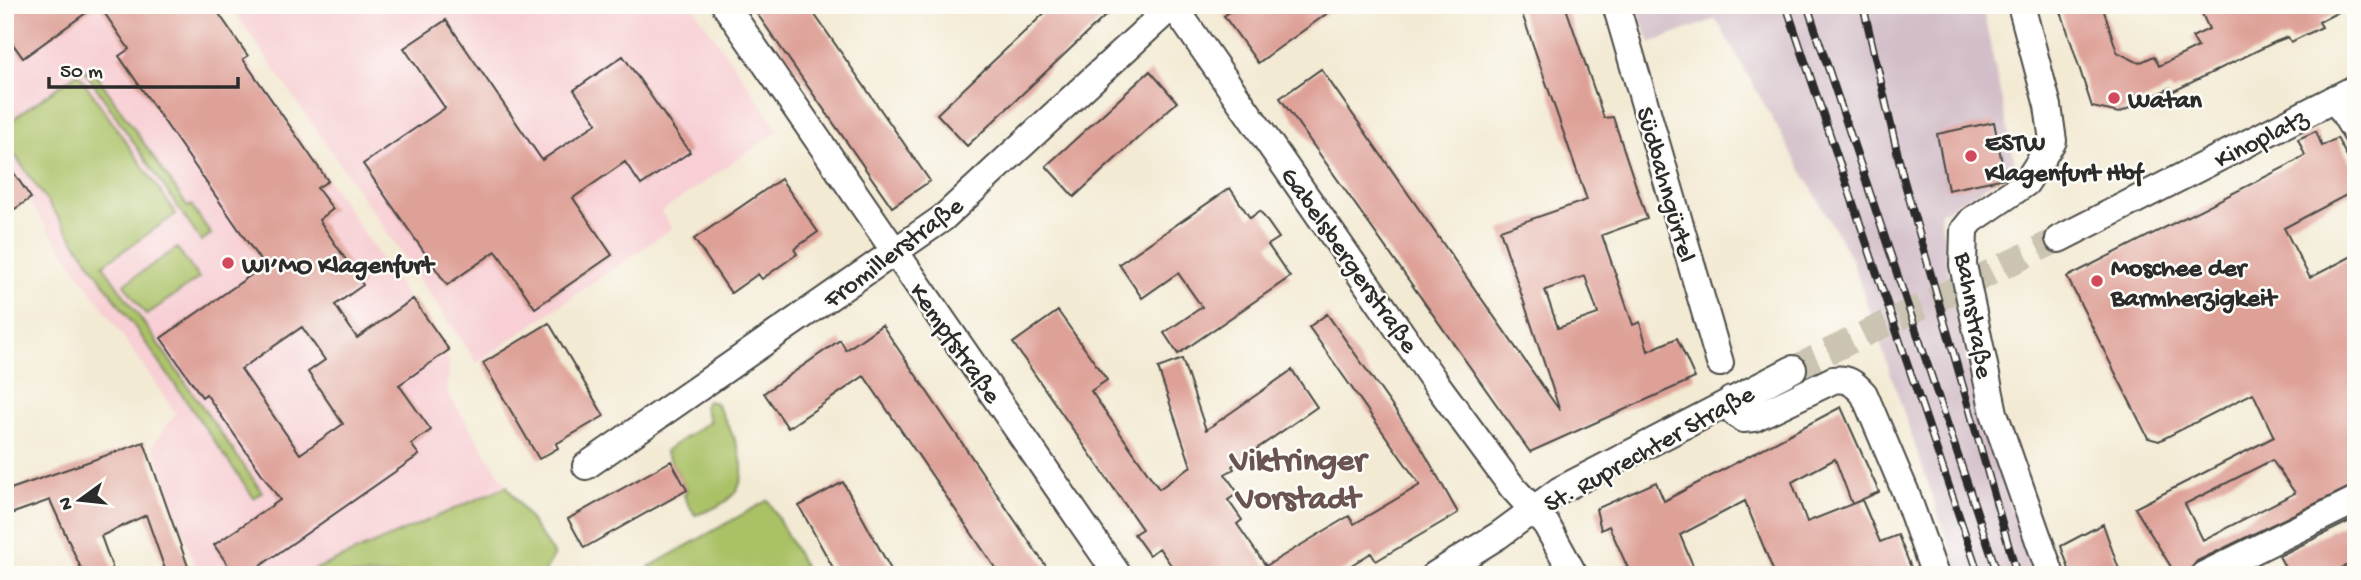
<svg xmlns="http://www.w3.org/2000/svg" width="2361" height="580" viewBox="0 0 2361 580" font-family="'Gochi Hand',sans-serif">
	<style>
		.built { fill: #f7cfd4 }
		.industrial { fill: #d2bdc8 }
		.green { fill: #aac166; stroke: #6a7648; stroke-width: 2 }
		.building { fill: #dea198; fill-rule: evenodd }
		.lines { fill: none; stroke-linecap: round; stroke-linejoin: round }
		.minor-tunnel { stroke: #cbc4b2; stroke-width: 26; stroke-dasharray: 26 13; stroke-linecap: butt }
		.minor-casing { stroke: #494844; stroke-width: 30 }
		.minor { stroke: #fff; stroke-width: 26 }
		.rail-casing { stroke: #2b2b2b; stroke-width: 8 }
		.rail { stroke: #fdfcf7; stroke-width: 5; stroke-dasharray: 16; stroke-linecap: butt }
		.poi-dot { fill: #d1495b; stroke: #fdfcf7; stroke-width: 2.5 }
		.labels { text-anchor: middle; stroke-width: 5; stroke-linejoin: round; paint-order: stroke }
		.poi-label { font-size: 26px; font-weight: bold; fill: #2b2b2b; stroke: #fdfcf7; text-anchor: start }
		.street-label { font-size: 26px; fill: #2b2b2b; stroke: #fdfcf7 }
		.district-label { font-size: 33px; font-weight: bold; fill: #6a5451; stroke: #fdfcf7 }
	</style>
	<rect width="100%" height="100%" fill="#fdfcf7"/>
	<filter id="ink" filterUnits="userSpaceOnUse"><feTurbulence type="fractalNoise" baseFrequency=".0143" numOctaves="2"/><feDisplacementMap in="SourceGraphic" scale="14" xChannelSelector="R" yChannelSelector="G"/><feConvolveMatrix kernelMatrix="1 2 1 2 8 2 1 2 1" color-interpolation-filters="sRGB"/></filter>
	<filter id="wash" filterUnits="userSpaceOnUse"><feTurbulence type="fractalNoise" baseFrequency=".00686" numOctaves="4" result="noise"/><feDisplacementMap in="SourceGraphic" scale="28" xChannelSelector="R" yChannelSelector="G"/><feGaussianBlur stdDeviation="1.57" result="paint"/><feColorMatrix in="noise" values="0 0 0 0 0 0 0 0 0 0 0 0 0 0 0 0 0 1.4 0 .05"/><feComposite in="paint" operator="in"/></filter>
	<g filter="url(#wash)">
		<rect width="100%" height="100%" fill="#f3ead4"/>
		<path class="built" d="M5,5H210L449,360L448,393L507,486L302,575H198L153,445L176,413L5,167Z
			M230,5H692L779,130L661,212L672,228L477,363Z"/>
		<path class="industrial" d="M1635,5H1982L2016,169L1940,213L1953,301L1981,421L2033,575H1959L1852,260L1716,19L1650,43Z"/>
		<path class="green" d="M91,67L188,207L191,205L211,234L201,241L85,71Z
			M78,73L176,214L103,265L262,492L254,498L5,141L6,124Z
			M177,248L199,278L146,315L124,284Z
			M707,401L716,403C743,452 766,495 695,515L684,496L687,490L665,451L710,421L704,407Z
			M507,486L554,555L543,575H302Z
			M768,500L809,575H653L649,567Z"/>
		<g id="blocks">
			<path class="building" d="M5,5H97L23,58L5,33Z
				M99,5H213L248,56L243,59L328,181L317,188L333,209L319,220L363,285L335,305L357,338L413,299L449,350L399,385L431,430L411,444L419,455L247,575H235L214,545L280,500L206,394L202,397L161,338L264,266L119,56L129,49ZM302,327L325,360L308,372L343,424L300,454L241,369Z
				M751,5H808L930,181L892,207Z
				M1053,5H1117L967,146L937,114Z
				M1239,5H1339L1258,63L1224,16Z
				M1519,5H1565L1604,118L1613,117L1647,219L1602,235L1633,325L1640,322L1648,351L1677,338L1695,378L1530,452L1280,98L1321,69L1560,411L1500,230L1587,200ZM1585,276L1598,314L1558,328L1545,290Z
				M2059,5H2102L2117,52L2139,63L2154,56L2159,66L2198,47L2192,37L2209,29L2198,5H2352L2319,22L2322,27L2291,42L2288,37L2275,42L2172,92L2170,88L2119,113L2092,107Z
				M446,20L542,160L597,123L574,90L623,56L690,152L641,185L625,162L573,198L612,255L535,308L496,251L447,285L363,164L445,108L404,48Z
				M1150,71L1177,102L1074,197L1046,166Z
				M1994,122L2005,178L1948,190L1937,134Z
				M2316,131L2322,146L2337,138L2356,173V190L2284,228L2310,278L2356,254V484L2197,561L2189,571L2176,575L2135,508L2274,437L2253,393L2159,441L2148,438L2067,277L2287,166L2305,155L2298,139ZM2272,460L2295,493L2203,540L2185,504Z
				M5,160L31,198L15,209L5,196Z
				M781,179L818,232L794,249L797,254L762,279L758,274L731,293L694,239Z
				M1230,188L1250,218L1260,211L1279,238L1268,245L1290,277L1178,354L1164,333L1202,307L1178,273L1142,298L1119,264Z
				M1058,311L1107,380L1091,391L1159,489L1191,466L1158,368L1182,359L1206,430L1292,370L1317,407L1232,466L1234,469L1225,474L1238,493L1228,500L1242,520L1237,524L1266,566L1349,516L1354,524L1420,485L1309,327L1327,314L1421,447L1458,513L1376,561L1371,553L1335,575H1178L1159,548L1149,555L1134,534L1142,529L1013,343Z
				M549,323L604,416L556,444L558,448L539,459L483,363Z
				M882,325L928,393L1052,575H1000L864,376L788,428L764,393L840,340L846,350Z
				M1841,407L1879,492L1852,504L1835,459L1792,482L1807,522L1862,500L1880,542L1898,535L1914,575H1775L1745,501L1680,535L1697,575H1631L1609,526L1601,530L1596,509L1656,482L1664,501Z
				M144,442L191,575H167L146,515L101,536L115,575H84L50,500L5,516V491Z
				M671,461L687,490L584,548L568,519Z
				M843,482L894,575H837L799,506Z
				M2356,518V561L2328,575H2289L2279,556Z
				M2103,524L2121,575H2071L2061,546Z"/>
		</g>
	</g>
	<g filter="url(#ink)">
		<use href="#blocks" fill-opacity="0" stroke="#494844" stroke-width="2"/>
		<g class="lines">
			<path class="minor-tunnel" d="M1793,369L2059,239"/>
			<g class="minor-casing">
				<path id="minor" d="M725,5L1118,575
					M1173,5L1435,382L1513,488L1546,524L1574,575
					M1616,5L1720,363
					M2021,5L2048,106L2053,141L2026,183L1972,220L1964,230L1963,265L1994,413L2051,575
					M2335,98L2356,133
					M2059,239L2356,88
					M1731,400L1735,413L1743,419L1754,418L1833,380C1848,378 1854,383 1864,394L1905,491L1935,575
					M586,466L943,218L1173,5
					M1435,575L1499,535L1560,490L1793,369
					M2204,575L2356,500"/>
			</g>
			<use href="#minor" class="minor"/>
			<g class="rail-casing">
				<path id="rail" d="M1786,5L1979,575
					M1807,5L1998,575
					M1863,5L1903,177L2017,575"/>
			</g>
			<use href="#rail" class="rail"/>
		</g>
	</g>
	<g class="poi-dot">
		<circle cx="2114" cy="98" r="7"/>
		<circle cx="1971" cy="156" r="7"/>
		<circle cx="228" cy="263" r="7"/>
		<circle cx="2097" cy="281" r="7"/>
	</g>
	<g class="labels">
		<g class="poi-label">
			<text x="2128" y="107">Watan</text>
			<text x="1985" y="150">ESTW<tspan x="1985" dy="30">Klagenfurt Hbf</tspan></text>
			<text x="242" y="272">WI’MO Klagenfurt</text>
			<text x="2111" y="275">Moschee der<tspan x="2111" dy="30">Barmherzigkeit</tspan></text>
		</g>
		<g class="street-label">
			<text transform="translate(2260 137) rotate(-27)" y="9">Kinoplatz</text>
			<text transform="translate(1668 184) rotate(74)" y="9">Südbahngürtel</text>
			<text transform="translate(892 251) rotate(-37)" y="9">Fromillerstraße</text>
			<text transform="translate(1351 259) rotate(55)" y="9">Gabelsbergerstraße</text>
			<text transform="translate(1976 315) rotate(80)" y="9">Bahnstraße</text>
			<text transform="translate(957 342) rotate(55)" y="9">Kempfstraße</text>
			<text transform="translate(1648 447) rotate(-29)" y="9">St. Ruprechter Straße</text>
		</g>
		<g class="district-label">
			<text x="1298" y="469">Viktringer<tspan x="1298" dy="38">Vorstadt</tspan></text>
		</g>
	</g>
	<rect width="2361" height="580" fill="none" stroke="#fdfcf7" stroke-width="28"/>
	<g transform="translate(80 500) rotate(255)" stroke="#fdfcf7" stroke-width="5" paint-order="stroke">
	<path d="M0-5L12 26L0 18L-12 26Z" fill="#2b2b2b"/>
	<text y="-10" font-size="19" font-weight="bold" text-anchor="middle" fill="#2b2b2b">N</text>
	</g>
	<path d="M49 77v10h189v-10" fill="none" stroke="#2b2b2b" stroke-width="3.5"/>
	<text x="60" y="77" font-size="21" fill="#2b2b2b" stroke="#fdfcf7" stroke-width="5" paint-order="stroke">50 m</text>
</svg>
